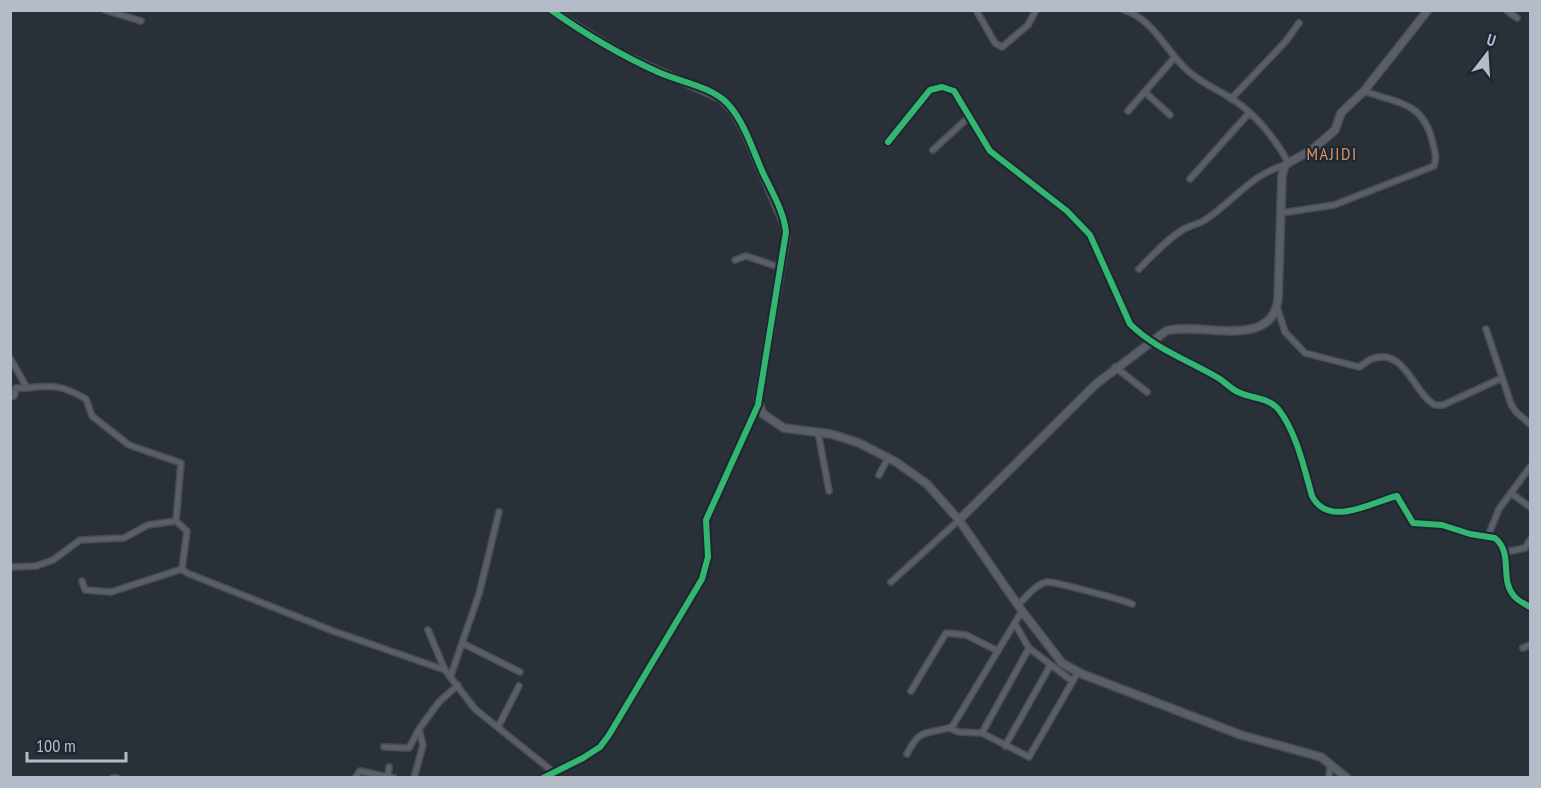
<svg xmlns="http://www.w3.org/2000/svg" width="1541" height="788" viewBox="0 0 1541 788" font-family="'PT Sans Narrow',sans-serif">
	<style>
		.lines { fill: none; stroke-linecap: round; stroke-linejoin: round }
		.minor-casing { stroke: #484c53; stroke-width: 8 }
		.tertiary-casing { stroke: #484c53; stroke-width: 10 }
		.minor { stroke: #5a5e66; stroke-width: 5 }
		.tertiary { stroke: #5a5e66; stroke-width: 7 }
		.cycleway-casing { stroke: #1d2633; stroke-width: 10 }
		.cycleway { stroke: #33b770; stroke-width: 6 }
		.labels { text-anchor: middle; stroke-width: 4.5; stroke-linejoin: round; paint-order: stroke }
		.quarter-label { font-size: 18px; letter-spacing: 1.5px; fill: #d59563; stroke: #1d2633 }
	</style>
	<rect width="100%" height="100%" fill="#2a3038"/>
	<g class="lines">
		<g class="minor-casing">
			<path id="minor" d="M105,10L141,21
				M976,10L995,43L1002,47L1028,25L1036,10
				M1124,10C1153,19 1166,51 1187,70C1201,83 1218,90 1234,100C1256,115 1275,139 1288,162
				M1506,10L1517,18
				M1146,93L1170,115
				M1231,99L1286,41L1299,23
				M1128,111L1175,57
				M888,142L930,90L942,87L954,91L990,151L1067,211L1090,235L1130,324C1155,349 1190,361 1220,379C1226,383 1231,389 1238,392C1252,399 1269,397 1279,410C1297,434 1304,468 1312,496C1329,529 1374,501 1397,496L1413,523L1442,525L1470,534L1495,538C1514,554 1499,579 1514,596C1518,601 1525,604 1530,607
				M933,150L970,116
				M1190,179L1249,113
				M1281,213L1334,205L1434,166C1437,158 1435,152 1433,144C1424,101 1398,104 1364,91
				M735,260L746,256L779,267
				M1139,269C1153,255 1167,239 1184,229C1191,225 1199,224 1205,220C1234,201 1250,175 1285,165
				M1277,307L1285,332L1305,353L1359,367C1364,364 1369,359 1375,358C1405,349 1415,395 1435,405H1443L1502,378
				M1486,329L1511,404L1516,412L1530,424
				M10,358L27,388C53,385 62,385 86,399L92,416L129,445L181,463L176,521
				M1115,367L1147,392
				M10,397L14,396L16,388H27
				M818,432L829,491
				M879,475L888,458
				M1511,493L1530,507
				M1488,536L1499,509L1530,467
				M1506,552L1525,548L1530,540
				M10,567L36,566L53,560L80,540L124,538L148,525L176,521L187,531L182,569L187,573L333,631L445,670L475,709L552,771
				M82,581L85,590L111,592L182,569
				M891,582L959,520
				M1018,605C1026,597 1036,584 1047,582C1052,581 1124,600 1132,604
				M1015,624L1029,648
				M428,630L445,670
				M462,643L520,672
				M1523,648L1530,645
				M451,675L479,594L499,512
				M911,691L946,633L966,635L998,651
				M498,727L519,686
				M949,728L959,732L982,733L1029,757L1078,672
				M982,733L1029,648L1072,681
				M1005,746L1050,666
				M384,747L409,748L419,729
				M907,754C920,727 927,735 952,727L1022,611
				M113,778H117
				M355,778L360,771L394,778
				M388,778L389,767
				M414,778L423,745L419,729L439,702L458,685
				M543,778L583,758L600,747L609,735L702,579L708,557L706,520L758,405
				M1329,778L1330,764"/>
		</g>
		<g class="tertiary-casing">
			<path id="tertiary" d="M551,10L619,53L722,99L733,111L744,130L785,226L786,238L758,402L763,414L784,428L831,434L859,443L896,462L927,484L959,520L1022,611L1062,663L1082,674L1241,735L1321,757L1347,778
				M959,520L1096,384L1166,331C1198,321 1271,351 1278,300L1282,176L1285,165L1313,149L1335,130L1341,113L1364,91L1428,10"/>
		</g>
		<use href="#minor" class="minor"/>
		<use href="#tertiary" class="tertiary"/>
		<g class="cycleway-casing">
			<path id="cycleway" d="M888,142L930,90L942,87L954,91L990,151L1067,211L1090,235L1130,324C1155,349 1190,361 1220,379C1226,383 1231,389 1238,392C1252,399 1269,397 1279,410C1297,434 1304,468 1312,496C1329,529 1374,501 1397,496L1413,523L1442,525L1470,534L1495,538C1514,554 1499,579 1514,596C1518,601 1525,604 1530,607
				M543,778L583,758L600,747L609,735L702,579L708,557L706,520L758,405L786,232C784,212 772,192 763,173C753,151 745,123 728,104C711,86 680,82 658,72C620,55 585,34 551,10"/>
		</g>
		<use href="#cycleway" class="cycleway"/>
	</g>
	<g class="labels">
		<g class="quarter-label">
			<text x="1332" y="160">MAJIDI</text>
		</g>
	</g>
	<rect width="1541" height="788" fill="none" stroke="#b4bcc9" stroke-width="24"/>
	<g transform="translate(1487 54) rotate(17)" stroke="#1d2633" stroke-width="4.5" paint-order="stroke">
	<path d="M0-4.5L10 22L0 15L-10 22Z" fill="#b4bcc9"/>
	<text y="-9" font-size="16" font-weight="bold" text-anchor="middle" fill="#b4bcc9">U</text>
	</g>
	<path d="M27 752v9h99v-9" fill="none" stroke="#b4bcc9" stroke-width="3"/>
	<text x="36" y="752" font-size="18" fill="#b4bcc9" stroke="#1d2633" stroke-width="4.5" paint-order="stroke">100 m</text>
</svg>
